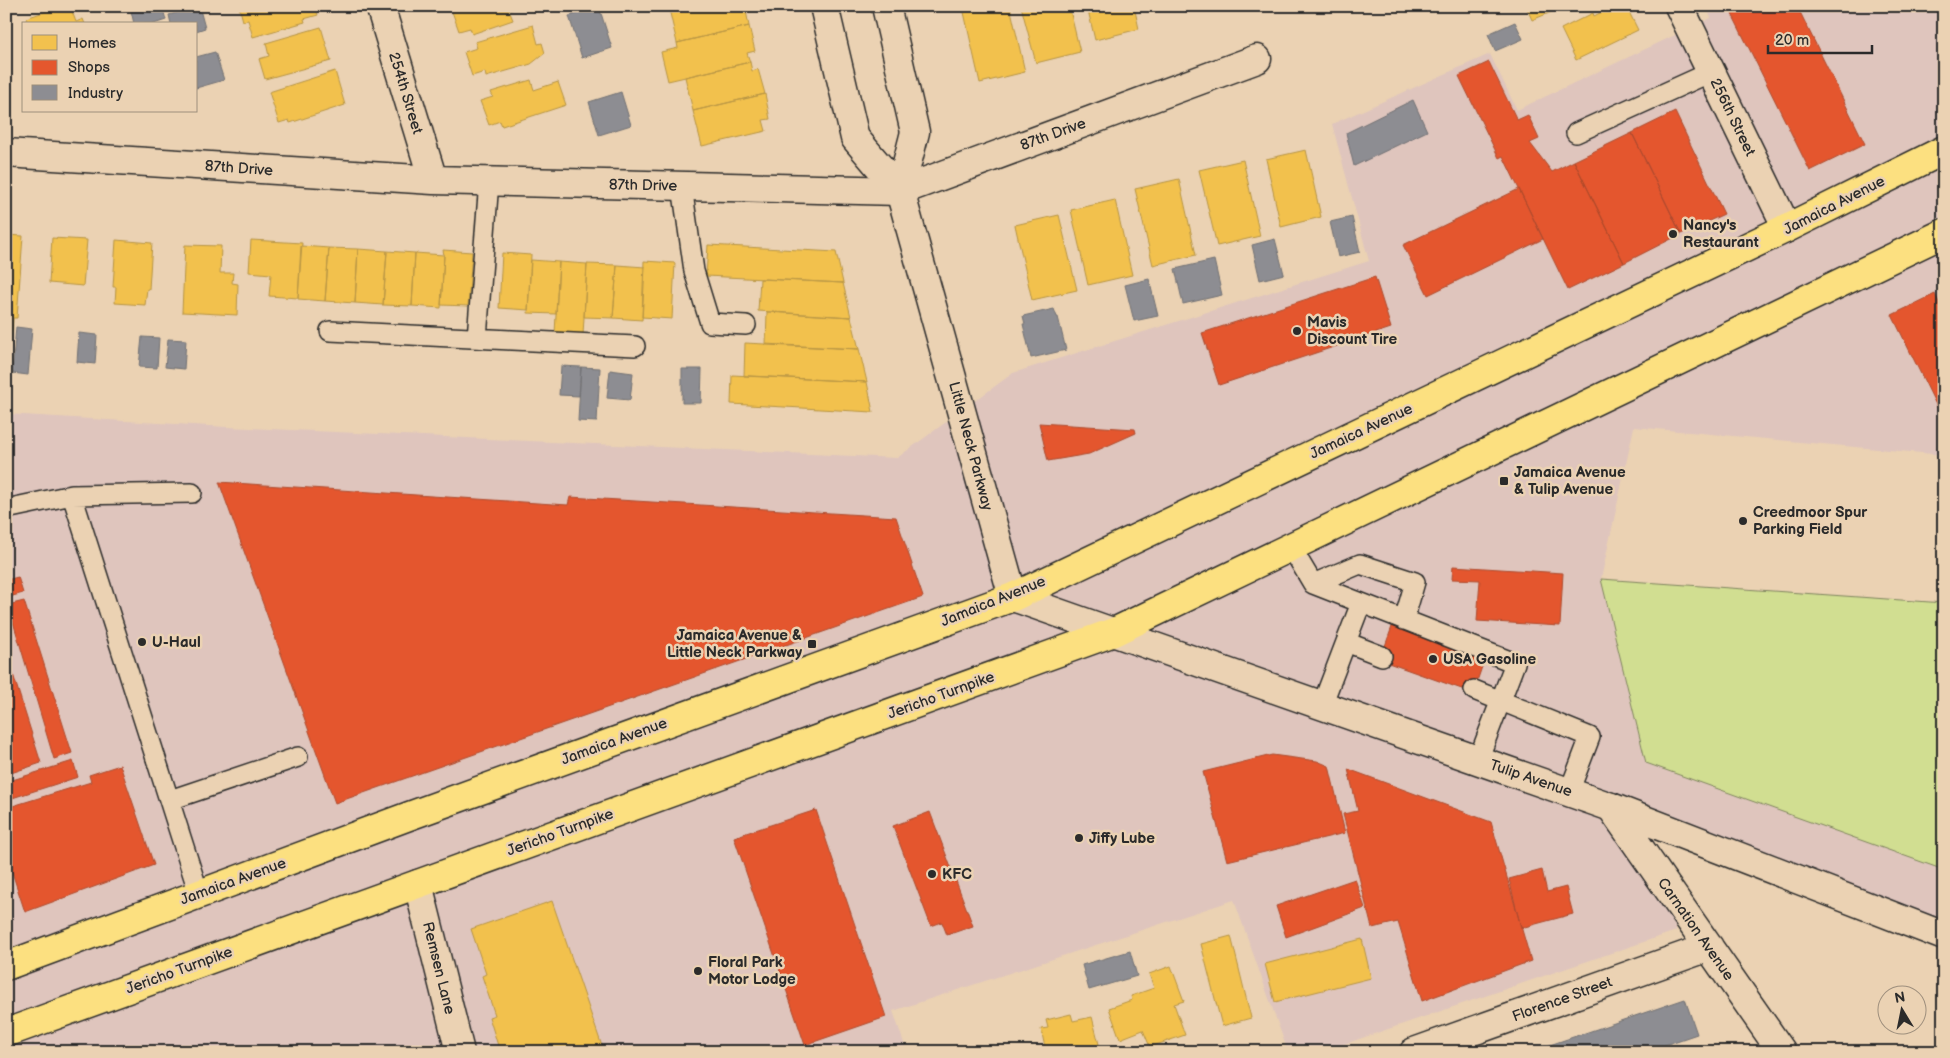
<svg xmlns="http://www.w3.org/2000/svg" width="1950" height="1058" viewBox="0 0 1950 1058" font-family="'Balsamiq Sans',sans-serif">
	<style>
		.built { fill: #dfc5bd }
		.green { fill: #d1de91; stroke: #7e845e }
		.homes { fill: #f2c14e; stroke: #b69444 }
		.shops { fill: #e4572e; stroke: #ac4a2d }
		.industry { fill: #8d8d92; stroke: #707073 }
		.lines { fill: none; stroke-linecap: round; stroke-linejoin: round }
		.service-casing { stroke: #2b2b2b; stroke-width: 22 }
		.minor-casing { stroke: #2b2b2b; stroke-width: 31 }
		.secondary-casing { stroke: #2b2b2b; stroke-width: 31 }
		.primary-casing { stroke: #2b2b2b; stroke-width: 31 }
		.service { stroke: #ebd2b3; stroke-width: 19 }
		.minor { stroke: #ebd2b3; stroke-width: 28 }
		.secondary { stroke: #ebd2b3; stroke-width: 28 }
		.primary { stroke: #fce080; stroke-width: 28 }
		.poi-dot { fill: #2b2b2b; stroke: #ebd2b3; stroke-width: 2 }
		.labels { text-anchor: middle; stroke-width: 5; stroke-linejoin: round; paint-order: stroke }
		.street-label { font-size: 15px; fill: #2b2b2b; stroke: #ebd2b3 }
		.poi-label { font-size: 15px; font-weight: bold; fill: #2b2b2b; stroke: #ebd2b3; text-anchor: start }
	</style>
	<rect width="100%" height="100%" fill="#ebd2b3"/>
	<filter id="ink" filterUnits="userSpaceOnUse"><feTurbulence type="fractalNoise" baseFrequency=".02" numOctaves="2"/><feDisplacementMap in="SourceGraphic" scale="10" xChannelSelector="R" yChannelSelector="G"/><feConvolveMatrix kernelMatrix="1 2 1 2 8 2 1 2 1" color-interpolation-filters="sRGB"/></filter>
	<g filter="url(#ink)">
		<path class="built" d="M1706,6H1944V455L1634,427L1601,579L1646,763L1944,870V941L1652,835L1676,931L1321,1052H1288L1234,900L893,1011L907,1052H6V414L227,427L897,458L1013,373L1369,261L1332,124L1490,54L1517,110L1711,18Z"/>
		<path class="green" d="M1601,579L1944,603V870L1646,763Z"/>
		<path class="homes" d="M62,6H70L76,22L83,19L85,24H27L26,18Z
			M239,6H315L318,15L304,19L305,22L253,37L248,20L243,21Z
			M450,6H519L509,10L513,20L472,34L470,28L459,31Z
			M682,6H745L749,26L677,43L669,9Z
			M970,6H1010L1025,72L980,83L963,8Z
			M1021,6H1069L1080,52L1036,63Z
			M1087,6H1134L1139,29L1095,40Z
			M1526,6H1566L1532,20Z
			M1614,6H1626L1638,30L1576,60L1561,29L1593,13L1594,16Z
			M533,25L538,44L542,43L545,53L531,64L486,77L485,72L472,76L464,52L477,48L475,42Z
			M749,26L755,51L747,53L750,62L668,81L661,52L678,48L677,43Z
			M321,27L331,61L265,79L259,59L269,56L266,43Z
			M750,62L752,71L758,69L765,94L693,111L685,77Z
			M335,71L345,105L290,123L289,120L279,123L269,92Z
			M531,80L534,90L558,82L566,105L502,126L500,121L489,125L480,101L493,97L491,92Z
			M765,94L770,119L763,120L766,131L702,146L693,111Z
			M1306,150L1321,217L1281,227L1266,159Z
			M1243,160L1260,236L1217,246L1199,170Z
			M1179,179L1196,255L1153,265L1135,189Z
			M1115,200L1132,275L1088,285L1071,210Z
			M1059,215L1077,290L1032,300L1015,225Z
			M6,235L23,236L17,318H13L11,343H6Z
			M52,238L87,240L83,286L49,283Z
			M116,240L152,243L149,289H147L145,305L115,303L116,287H113Z
			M251,240L302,243L298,298L269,296L271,274L249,272Z
			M185,245L221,246L220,273H233L232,283L238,284L237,315L182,312Z
			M708,245L836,252L843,283L706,276Z
			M301,246L329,248L325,301L298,299Z
			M329,248L358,249L355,303L325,301Z
			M358,249L387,251L383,305L355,303Z
			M443,250L472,252L468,306L441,305L444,255Z
			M387,251L415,253L412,306L383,305Z
			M415,253L444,255L441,308L412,306Z
			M502,253L531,255L528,310L499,308Z
			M531,260L559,262L556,314L528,313Z
			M644,261L675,263L672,319L642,317Z
			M559,262L587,264L583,335L555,333Z
			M587,264L617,265L613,318L584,317Z
			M617,265L645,267L642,320L613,318Z
			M760,279L843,283L851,317L758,311Z
			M767,312L851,317L859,349L766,345Z
			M745,343L859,349L867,382L744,376Z
			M732,375L867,382L873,412L731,404Z
			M552,901L604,1052H500L489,1017L495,1015L482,976L486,974L471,929Z
			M1231,936L1251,1018L1222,1026L1201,944Z
			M1362,939L1371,978L1275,1002L1265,964Z
			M1171,966L1184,1001L1174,1004L1185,1035L1150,1047L1143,1030L1120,1039L1109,1008L1132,1000L1131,996L1154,988L1149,974Z
			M1071,1014L1073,1021L1092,1017L1101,1052H1046L1041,1029L1048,1028L1046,1020Z"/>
		<path class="shops" d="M1747,6H1797L1865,144L1810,171L1732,14Z
			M1489,62L1517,120L1528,115L1539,139L1530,143L1552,172L1574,161L1624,263L1568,290L1503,156L1499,158L1459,76Z
			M1675,112L1724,214L1681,234L1632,133Z
			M1632,133L1681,234L1624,263L1574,161Z
			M1519,189L1543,239L1428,295L1403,245Z
			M1375,277L1391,328L1219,385L1202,333Z
			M1935,294L1944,313V413L1941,415L1892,315Z
			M1039,423L1135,429L1136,433L1089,454L1048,461Z
			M219,482L568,505L570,497L896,517L923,597L335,803Z
			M1453,566L1563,573L1560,626L1477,621L1480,580L1452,579Z
			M18,577L23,593L6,598V580Z
			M24,601L72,753L54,759L8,605Z
			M1393,624L1485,658L1473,693L1380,660Z
			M6,652L41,763L8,774L6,770Z
			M1272,755L1317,761L1329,766L1345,833L1227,861L1203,772Z
			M73,761L78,777L6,800V782Z
			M120,765L154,865L25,912L6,854V808L91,782L89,775Z
			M1348,769L1491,822L1531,961L1422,1001L1398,922L1372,928L1343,814L1358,811Z
			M816,810L886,1017L805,1045L734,837Z
			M930,812L973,926L947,935L942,922L931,926L893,826Z
			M1542,870L1547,892L1566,887L1573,914L1521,928L1509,879Z
			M1355,879L1365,908L1286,937L1276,906Z"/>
		<path class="industry" d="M130,6H162L166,20L154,24H134Z
			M199,6L205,28L196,31V24H171L169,15Z
			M599,7L612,48L582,58L569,16Z
			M1515,22L1523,39L1495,51L1488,34Z
			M215,52L224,80L196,88V57Z
			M621,92L631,125L599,135L589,102Z
			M1413,100L1427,131L1354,166L1346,133Z
			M1352,217L1360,252L1338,257L1330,222Z
			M1275,239L1284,274L1260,280L1252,245Z
			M1214,260L1222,295L1183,304L1175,269Z
			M1149,279L1158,316L1134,321L1125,285Z
			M1054,309L1057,317H1058L1066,350L1031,358L1023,324H1025L1023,316Z
			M16,327L32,329L28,375L12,373Z
			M79,333L97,335L95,364L77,362Z
			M142,337L159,338L157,368L139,367Z
			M168,339L186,340L184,369L165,367Z
			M561,366L581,367L579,396L559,395Z
			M581,367L600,368L597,422L578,421Z
			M682,369H702L701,403H682Z
			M610,370L633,373L630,400L607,398Z
			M1130,951L1137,976L1089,990L1082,965Z
			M1685,999L1697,1034L1644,1052H1539L1538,1049Z"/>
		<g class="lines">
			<g class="service-casing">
				<path id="service" d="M1576,133L1711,72
					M682,186L694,271L710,323L746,325
					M330,331L635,346
					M477,338L489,181
					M72,495L199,894
					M6,509L72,495L192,493
					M1291,547L1313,584L1515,663L1478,760
					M1313,584L1360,564L1415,582L1404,620
					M1361,603L1346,642L1382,656
					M1474,690L1590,737L1569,792
					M1322,705L1346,642
					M170,800L298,757"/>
			</g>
			<g class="minor-casing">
				<path id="minor" d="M380,6L433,180
					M1679,6L1787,228
					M6,153L433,180L900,191L1257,59
					M1611,807L1782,1052
					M418,884L460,1052
					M1414,1052L1709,947"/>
			</g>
			<g class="secondary-casing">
				<path id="secondary" d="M824,6L855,138L900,191L1013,597L1611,807L1944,936
					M886,6L915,132L900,191"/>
			</g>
			<g class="primary-casing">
				<path id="primary" d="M6,966L409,816L1013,597L1787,228L1944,150
					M6,1033L1114,632L1944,233"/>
			</g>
			<use href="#service" class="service"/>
			<use href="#minor" class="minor"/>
			<use href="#secondary" class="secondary"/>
			<use href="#primary" class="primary"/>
		</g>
	</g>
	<g class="poi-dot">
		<circle cx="1673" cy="234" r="5"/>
		<circle cx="1297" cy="331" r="5"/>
		<rect x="1499" y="476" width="10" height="10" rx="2.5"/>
		<circle cx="1743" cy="521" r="5"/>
		<circle cx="142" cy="642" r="5"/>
		<rect x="807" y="639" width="10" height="10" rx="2.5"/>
		<circle cx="1433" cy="659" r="5"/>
		<circle cx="1079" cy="838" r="5"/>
		<circle cx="932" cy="874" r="5"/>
		<circle cx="698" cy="971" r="5"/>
	</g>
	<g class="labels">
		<g class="street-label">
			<text transform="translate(406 93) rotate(73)" y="5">254th Street</text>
			<text transform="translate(1733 117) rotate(64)" y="5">256th Street</text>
			<text transform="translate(1053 134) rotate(-20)" y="5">87th Drive</text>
			<text transform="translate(239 168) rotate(4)" y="5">87th Drive</text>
			<text transform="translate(643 185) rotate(1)" y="5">87th Drive</text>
			<text transform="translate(1834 205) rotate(-27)" y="5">Jamaica Avenue</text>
			<text transform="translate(1361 431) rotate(-25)" y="5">Jamaica Avenue</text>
			<text transform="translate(971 446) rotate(75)" y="5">Little Neck Parkway</text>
			<text transform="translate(993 601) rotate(-22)" y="5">Jamaica Avenue</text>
			<text transform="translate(941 695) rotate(-20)" y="5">Jericho Turnpike</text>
			<text transform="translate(614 741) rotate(-20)" y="5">Jamaica Avenue</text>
			<text transform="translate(1531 778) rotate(19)" y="5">Tulip Avenue</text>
			<text transform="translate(560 832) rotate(-20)" y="5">Jericho Turnpike</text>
			<text transform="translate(233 881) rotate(-20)" y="5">Jamaica Avenue</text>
			<text transform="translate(1696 929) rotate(55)" y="5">Carnation Avenue</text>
			<text transform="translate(439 968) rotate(76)" y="5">Remsen Lane</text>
			<text transform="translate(179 970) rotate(-20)" y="5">Jericho Turnpike</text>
			<text transform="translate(1562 999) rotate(-20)" y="5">Florence Street</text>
		</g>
		<g class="poi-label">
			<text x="1683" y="230">Nancy's<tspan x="1683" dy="17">Restaurant</tspan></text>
			<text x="1307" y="327">Mavis<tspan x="1307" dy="17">Discount Tire</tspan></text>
			<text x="1514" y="477">Jamaica Avenue<tspan x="1514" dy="17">&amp; Tulip Avenue</tspan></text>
			<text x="1753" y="517">Creedmoor Spur<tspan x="1753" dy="17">Parking Field</tspan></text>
			<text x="802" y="640" text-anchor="end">Jamaica Avenue &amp;<tspan x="802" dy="17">Little Neck Parkway</tspan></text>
			<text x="152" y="647">U-Haul</text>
			<text x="1443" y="664">USA Gasoline</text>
			<text x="1089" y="843">Jiffy Lube</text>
			<text x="942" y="879">KFC</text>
			<text x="708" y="967">Floral Park<tspan x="708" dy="17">Motor Lodge</tspan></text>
		</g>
	</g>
	<rect width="1950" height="1058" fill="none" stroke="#ebd2b3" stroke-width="25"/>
	<rect x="12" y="12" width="1925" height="1033" fill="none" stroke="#2b2b2b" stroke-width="2" filter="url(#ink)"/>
	<rect x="22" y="22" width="175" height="90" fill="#ebd2b3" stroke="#9e8f7d"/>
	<rect x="32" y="35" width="25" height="15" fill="#f2c14e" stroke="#9e8f7d"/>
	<text x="68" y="48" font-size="15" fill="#2b2b2b">Homes</text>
	<rect x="32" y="60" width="25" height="15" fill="#e4572e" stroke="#9e8f7d"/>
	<text x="68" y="72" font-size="15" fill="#2b2b2b">Shops</text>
	<rect x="32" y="85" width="25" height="15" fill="#8d8d92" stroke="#9e8f7d"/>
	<text x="68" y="98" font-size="15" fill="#2b2b2b">Industry</text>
	<g transform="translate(1902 1010) rotate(350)"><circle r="24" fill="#ebd2b3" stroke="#9e8f7d"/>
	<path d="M0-4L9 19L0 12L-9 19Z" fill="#2b2b2b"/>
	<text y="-8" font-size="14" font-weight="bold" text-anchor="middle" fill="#2b2b2b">N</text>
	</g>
	<path d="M1768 45v8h104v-8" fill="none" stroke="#2b2b2b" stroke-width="2.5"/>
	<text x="1775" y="45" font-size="15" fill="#2b2b2b" stroke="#ebd2b3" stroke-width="4" paint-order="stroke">20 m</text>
</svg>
